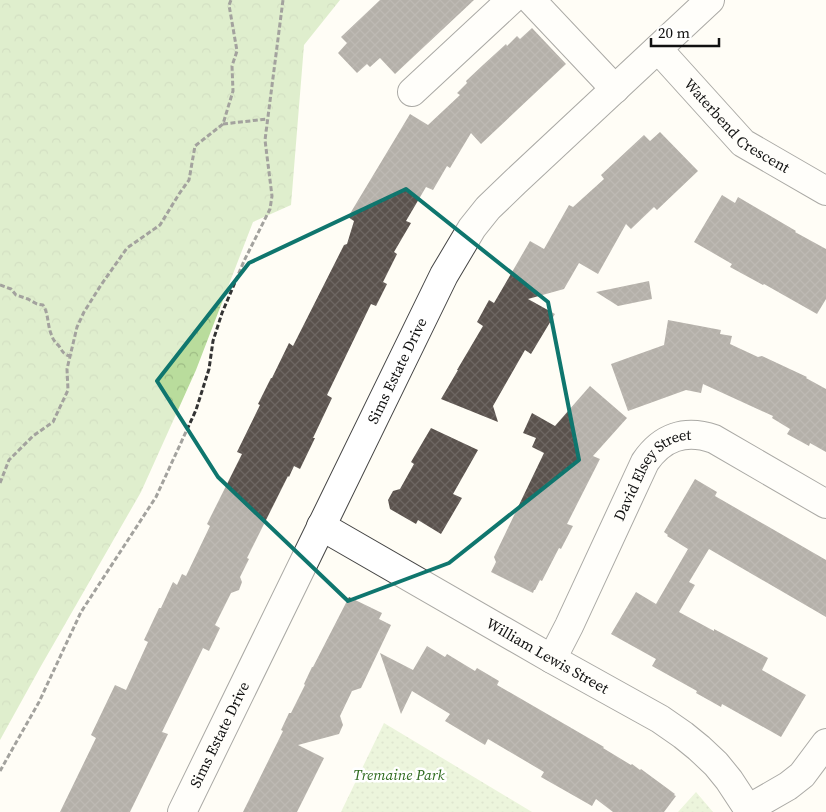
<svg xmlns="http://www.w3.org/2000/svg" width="826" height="812" viewBox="0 0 826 812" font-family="'Source Serif 4',serif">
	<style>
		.grass { fill: url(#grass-dots) }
		.forest { fill: url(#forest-crowns) }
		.building { fill: url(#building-cross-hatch) }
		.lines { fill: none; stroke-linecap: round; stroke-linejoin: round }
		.minor-casing { stroke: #444; stroke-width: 30 }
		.path { stroke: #333; stroke-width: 3; stroke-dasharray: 5 2.5; stroke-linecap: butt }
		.minor { stroke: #fff; stroke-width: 28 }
		.marked { fill: none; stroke: #0f766e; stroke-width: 4; stroke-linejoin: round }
		.labels { text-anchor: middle; stroke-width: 5; stroke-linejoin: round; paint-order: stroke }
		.street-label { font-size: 15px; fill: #111; stroke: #fff }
		.park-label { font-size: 15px; font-style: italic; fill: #2f6b1f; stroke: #fff }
	</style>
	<defs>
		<pattern id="grass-dots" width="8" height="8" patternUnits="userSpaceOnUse" patternTransform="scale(1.25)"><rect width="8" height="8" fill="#d5ebbd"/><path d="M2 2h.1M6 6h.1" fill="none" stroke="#b6c8a1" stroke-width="1.8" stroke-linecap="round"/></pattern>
		<pattern id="forest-crowns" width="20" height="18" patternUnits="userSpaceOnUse" patternTransform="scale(1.25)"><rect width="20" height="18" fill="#b9dc9c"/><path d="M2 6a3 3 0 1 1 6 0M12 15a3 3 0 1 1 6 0" fill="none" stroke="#9ebc85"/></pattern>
		<pattern id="building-cross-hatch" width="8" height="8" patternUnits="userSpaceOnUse" patternTransform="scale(1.25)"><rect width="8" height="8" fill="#5a524d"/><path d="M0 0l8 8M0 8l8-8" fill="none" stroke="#6d6662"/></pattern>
	</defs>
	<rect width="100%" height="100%" fill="#fffdf5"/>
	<path class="grass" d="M384,723L532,812H341Z
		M696,792L713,812H678Z"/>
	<path class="forest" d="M0,0H340L304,45L291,205L253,222L196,370L141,492L41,666L0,740Z"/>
	<path class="building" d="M380,0H474L395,74L380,58L370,67L367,64L357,73L338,53L347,43L341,37Z
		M532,28L566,64L481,144L471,133L450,168L447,166L433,190L426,187L406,221L411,223L394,252L397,254L383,282L387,284L376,306L371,304L327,395L332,398L313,438H315L300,469L294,466L289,477L288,476L247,558L249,559L240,577L242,582L239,590L231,593L215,625L220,628L209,651L203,648L162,732L168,734L130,812H60L96,738L91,735L115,685L126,690L148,642L144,640L159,608H161L173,582L177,585L182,574L186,576L210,526L207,524L242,454L237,452L260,405L258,404L271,378H272L289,343L293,346L344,245L347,244L354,221L348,217L407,119L410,114L428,125L460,95L457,93L467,83L466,81L483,65L506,44L507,46L517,36L520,39Z
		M660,132L698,171L657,210L654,207L631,229L626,224L598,274L579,263L564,289L528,299L555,314L531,354L525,350L493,406L498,422L441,399L458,370H457L483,326L477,322L489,300L494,303L530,241L544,249L569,205L573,207L604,179L601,175L644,135L650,141Z
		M722,195L735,203L738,197L796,231L795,232L826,249V299L817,314L764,284L763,285L730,267L732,264L694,242Z
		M649,281L652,299L618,306L596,292Z
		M668,320L721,330L720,334L732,336L730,344L758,357L762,356L807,377L806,378L826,389V452L810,443L809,446L787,434L790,429L772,418L773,416L703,384L701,393L686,390L628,411L611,364L664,345Z
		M590,386L627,418L593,456L600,459L567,524L573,526L561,549L559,548L542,581L540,580L535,590H534L533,593L491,572L496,562L494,557L544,453L532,447L536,438L523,433L532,413L555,426Z
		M431,428L478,450L453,494L462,498L441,534L418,520L416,524L390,509L388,500L393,491L400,489L414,464L411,462Z
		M695,479L717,492L715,496L826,560V617L709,549L689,582L695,585L679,612L714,631V629L768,658L762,670L806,695L781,737L722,704L721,707L696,693L697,691L652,666L656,659L611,634L636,592L656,604L688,549L667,536L668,535L664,532Z
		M349,597L382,613L379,619L391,625L361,688L352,691L340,716L343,725L339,734L298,745L324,758L297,812H243L283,731L281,730L289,713H291L305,685L304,684L312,667H313Z
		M427,646L445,657L447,654L475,671L477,668L499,681L497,685L592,740L604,747L603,748L631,765L632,764L640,770L641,769L675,794L674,795L676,796L664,812H613L596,799L592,806L541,777L544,772L488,739L485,745L445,721L450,714L412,691L401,714L380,653L413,670Z"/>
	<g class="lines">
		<g class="minor-casing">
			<g id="minor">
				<path d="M531,0L615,89"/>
				<path id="s1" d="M658,49L743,143L826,191"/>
				<path d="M412,92L511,0"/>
				<path id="s2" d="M321,526L552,659L660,719L683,735L699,748L716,764L729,780L750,812"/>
				<path id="s3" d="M552,659L569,626L645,462C662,437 685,429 714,439L826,504"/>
				<path d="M748,809L788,786L802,775L826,743"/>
				<path id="s4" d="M182,812L444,275L472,228L488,208L515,182L710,0"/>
			</g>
		</g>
		<path class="path" d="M223,124L267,119
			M0,285L11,289L16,295L28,299L37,304L43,305C49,314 47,326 52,336C53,340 56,343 59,346C62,351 64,355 70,356
			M0,483L9,460L33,436L53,422L68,390L67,369L77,327L84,312L101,285L127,248L160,225L179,194L189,180L195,146L223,124L233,91L232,66L237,51L229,5L231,0
			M0,771L39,702L81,612L156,497L196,410L209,369L213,341L222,313L244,261L270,209L272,196L265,140L283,0"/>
		<use href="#minor" class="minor"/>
	</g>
	<path d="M0 0H826V812H0ZM406,189L548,302L579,460L449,563L348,601L218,477L157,381L249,263Z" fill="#fffdf5" fill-opacity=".55" fill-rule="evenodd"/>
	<path class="marked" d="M406,189L548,302L579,460L449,563L348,601L218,477L157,381L249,263Z"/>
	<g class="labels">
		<g class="street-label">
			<text dy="5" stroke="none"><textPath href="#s1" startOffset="111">Waterbend Crescent</textPath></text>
			<text dy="5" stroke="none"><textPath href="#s4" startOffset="491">Sims Estate Drive</textPath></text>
			<text dy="5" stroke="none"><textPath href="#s3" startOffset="214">David Elsey Street</textPath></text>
			<text dy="5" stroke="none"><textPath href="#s2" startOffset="261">William Lewis Street</textPath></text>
			<text dy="5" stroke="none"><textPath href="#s4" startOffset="86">Sims Estate Drive</textPath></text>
		</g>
		<g class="park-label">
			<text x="399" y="780">Tremaine Park</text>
		</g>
	</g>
	<path d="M651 38v8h68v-8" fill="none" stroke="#111111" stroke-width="2.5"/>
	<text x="658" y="38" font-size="15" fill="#111111" stroke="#ffffff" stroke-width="4" paint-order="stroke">20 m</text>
</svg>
